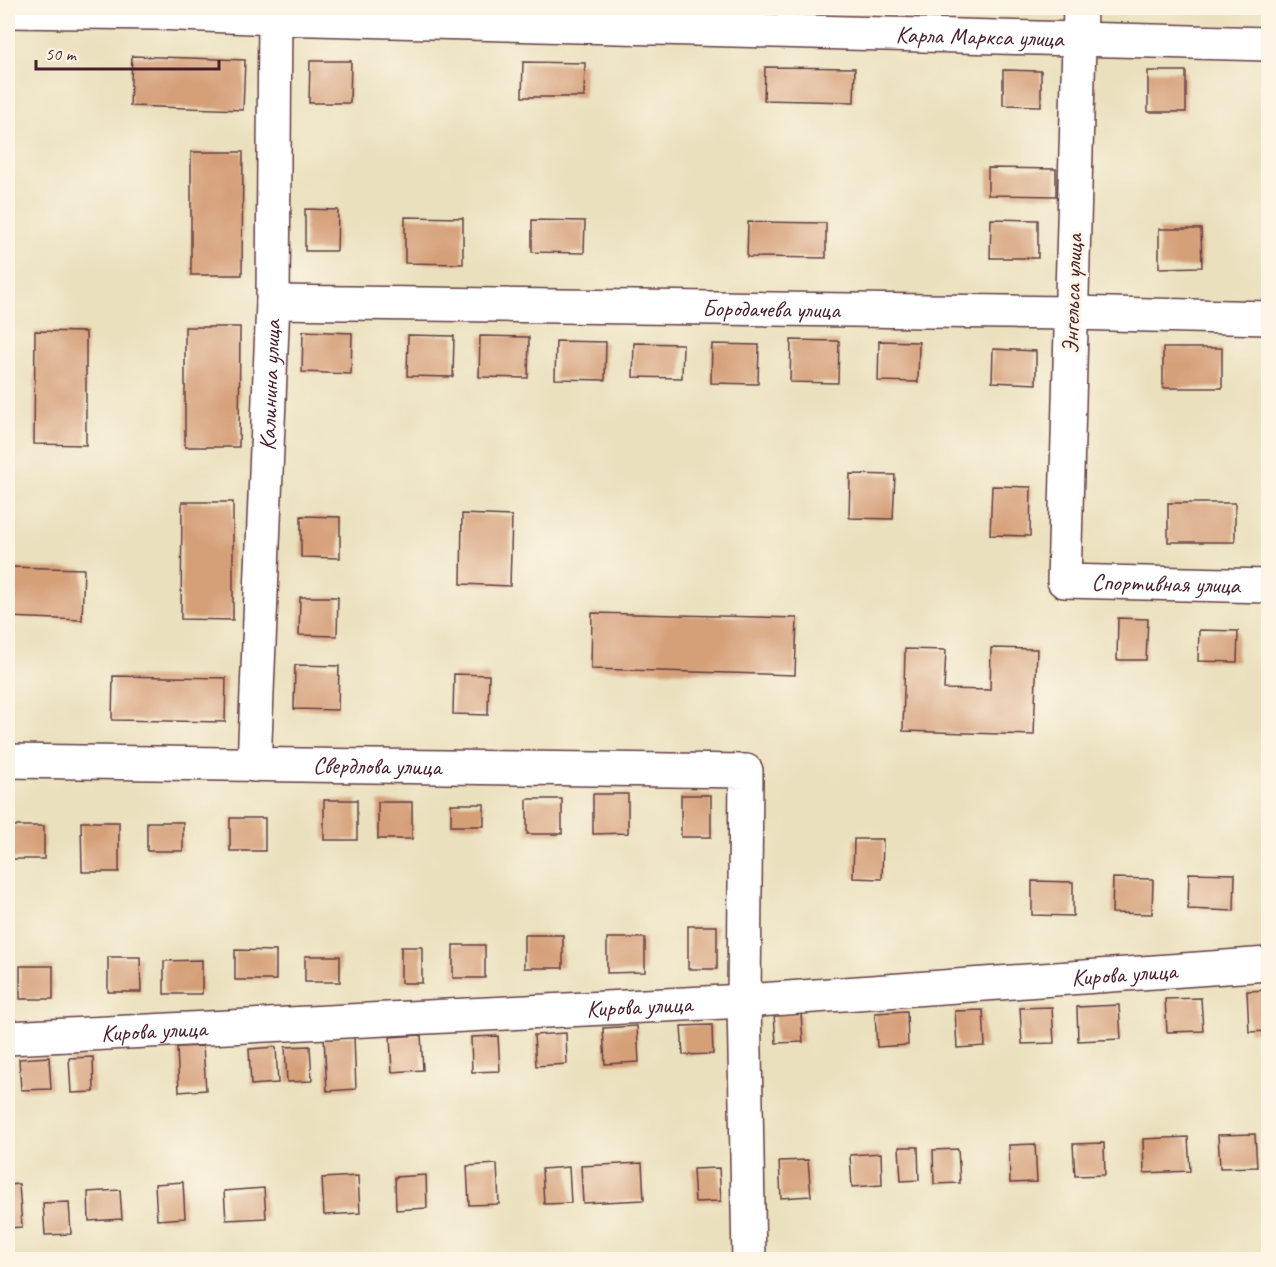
<svg xmlns="http://www.w3.org/2000/svg" width="1276" height="1267" viewBox="0 0 1276 1267" font-family="Caveat,sans-serif">
	<style>
		.building { fill: #d59f78 }
		.lines { fill: none; stroke-linecap: round; stroke-linejoin: round }
		.minor-casing { stroke: #623c41; stroke-width: 36 }
		.minor { stroke: #fff; stroke-width: 33 }
		.labels { text-anchor: middle; stroke-width: 6; stroke-linejoin: round; paint-order: stroke }
		.street-label { font-size: 24px; fill: #4a1f2b; stroke: #fcf5e5 }
	</style>
	<rect width="100%" height="100%" fill="#fcf5e5"/>
	<filter id="ink" filterUnits="userSpaceOnUse"><feTurbulence type="fractalNoise" baseFrequency=".0167" numOctaves="2"/><feDisplacementMap in="SourceGraphic" scale="12" xChannelSelector="R" yChannelSelector="G"/><feConvolveMatrix kernelMatrix="1 2 1 2 8 2 1 2 1" color-interpolation-filters="sRGB"/></filter>
	<filter id="wash" filterUnits="userSpaceOnUse"><feTurbulence type="fractalNoise" baseFrequency=".008" numOctaves="4" result="noise"/><feDisplacementMap in="SourceGraphic" scale="24" xChannelSelector="R" yChannelSelector="G"/><feGaussianBlur stdDeviation="1.35" result="paint"/><feColorMatrix in="noise" values="0 0 0 0 0 0 0 0 0 0 0 0 0 0 0 0 0 1.4 0 .05"/><feComposite in="paint" operator="in"/></filter>
	<g filter="url(#wash)">
		<rect width="100%" height="100%" fill="#eae0bd"/>
		<g id="blocks">
			<path class="building" d="M132,56L245,60L243,110L130,106Z
				M310,61H351L350,103H309Z
				M523,62L585,63L584,97H522Z
				M765,67L855,68L854,102L764,100Z
				M1003,70L1041,71V106L1003,105Z
				M1148,71H1186V112H1148Z
				M191,152H243L242,275H191Z
				M988,168L1056,169V196L988,195Z
				M305,209L338,210L337,251H305Z
				M405,217L463,218V264L405,263Z
				M991,219L1038,220V258H990Z
				M532,220L585,221L584,253L532,252Z
				M748,222L826,223V258L747,257Z
				M1159,229H1201L1202,267L1159,268Z
				M185,327H240L239,447H185Z
				M35,331L86,332V445L34,444Z
				M303,331L352,333L351,374L302,372Z
				M408,335L454,336L453,377L407,376Z
				M480,336L529,337L528,378L479,377Z
				M791,340L839,341L838,383L790,382Z
				M556,341L606,342L605,380L555,379Z
				M879,341L919,342L918,382L878,381Z
				M634,343L683,344L682,378L633,377Z
				M712,344L759,345L758,384L711,383Z
				M1163,348H1222V388H1163Z
				M993,349L1036,351V384L992,382Z
				M850,474L895,475L893,519L849,518Z
				M992,486L1031,487L1030,536L990,535Z
				M182,502H233V620L181,619Z
				M1168,503H1235V542H1168Z
				M462,514L512,516L510,586L461,584Z
				M301,516L340,517V558L301,557Z
				M8,567L84,569L82,620L8,617Z
				M300,597H338L337,636L299,635Z
				M592,613L797,618L795,675L591,669Z
				M1118,618L1148,619L1146,660H1117Z
				M1199,630L1238,631L1237,662L1198,661Z
				M991,648L1037,649L1034,735L903,731L905,649L946,650L944,689L990,690Z
				M295,665L339,666L338,710L294,709Z
				M454,674L489,675L488,715L453,714Z
				M113,676L226,678L225,722L112,720Z
				M593,794H628V833L593,834Z
				M681,795H711V837H681Z
				M527,799H562V834H527Z
				M324,800H357V840H324Z
				M378,802H412V839H378Z
				M451,804H484V826H451Z
				M230,818H265V851H230Z
				M81,822H119V872H82Z
				M147,822H183V851H147Z
				M8,826H44V859H8Z
				M854,839H883L882,879L853,878Z
				M1189,873L1235,874L1234,911L1188,909Z
				M1113,878L1153,879L1152,914L1112,913Z
				M1032,881L1073,882V916L1032,915Z
				M688,926H717V969H688Z
				M524,935H563V968H524Z
				M607,938H645V972L607,973Z
				M453,945H485V978H453Z
				M401,947H422V983H401Z
				M235,950L276,951V980H235Z
				M305,956H340V982H305Z
				M108,957H140L141,992H108Z
				M202,960V994H164V961Z
				M20,966H53V999H20Z
				M1268,990V1031L1249,1032L1247,991Z
				M1201,998L1203,1031L1167,1032L1165,999Z
				M1119,1005L1121,1039L1078,1041L1077,1007Z
				M1052,1007L1054,1043L1022,1044L1020,1008Z
				M983,1010L985,1046L957,1048L955,1011Z
				M907,1011L908,1045L877,1047L875,1013Z
				M801,1013L803,1042L776,1043L774,1014Z
				M712,1025L713,1054L683,1055L681,1026Z
				M637,1026L639,1062L605,1064L603,1028Z
				M566,1033L567,1064L536,1066L534,1035Z
				M421,1035L423,1070L392,1072L390,1037Z
				M354,1036L356,1089L327,1091L324,1038Z
				M498,1036L500,1071L472,1072L471,1037Z
				M203,1046L206,1090L179,1092L177,1047Z
				M310,1046L312,1081L287,1082L285,1047Z
				M276,1047L278,1083L251,1085L249,1049Z
				M49,1057L51,1089L21,1090L19,1059Z
				M93,1057L94,1092L71,1093L69,1058Z
				M1255,1134L1257,1167L1220,1168L1218,1135Z
				M1188,1137L1190,1171L1144,1173L1143,1139Z
				M1104,1143L1105,1175L1075,1176L1073,1144Z
				M1035,1144L1037,1182L1010,1183L1009,1145Z
				M899,1147H918L919,1180L901,1181Z
				M958,1149L960,1183L934,1184L933,1150Z
				M881,1153L882,1185L852,1187L850,1155Z
				M808,1160L811,1196L781,1198L779,1161Z
				M642,1163L644,1200L583,1203L581,1166Z
				M497,1164L499,1204L469,1205L467,1166Z
				M569,1167L571,1203L544,1204L542,1169Z
				M719,1168L721,1201L695,1202L693,1169Z
				M426,1175L427,1208L396,1210L395,1177Z
				M358,1176L360,1213L324,1215L322,1178Z
				M183,1182L185,1218L157,1220L155,1184Z
				M19,1184L22,1227L8,1228V1185Z
				M264,1188L266,1218L226,1220L224,1191Z
				M120,1190L122,1219L89,1221L88,1192Z
				M69,1202L71,1234L45,1235L43,1203Z"/>
		</g>
	</g>
	<g filter="url(#ink)">
		<use href="#blocks" fill-opacity="0" stroke="#623c41" stroke-width="1.5"/>
		<g class="lines">
			<g class="minor-casing">
				<g id="minor">
					<path id="s1" d="M1080,8L1064,581L1268,586"/>
					<path id="s2" d="M8,11L157,13L275,18L1268,44"/>
					<path id="s3" d="M273,302L1072,313L1268,318"/>
					<path id="s4" d="M8,761L746,771L744,1001L749,1260"/>
					<path id="s5" d="M254,765L273,302L275,8"/>
					<path id="s6" d="M8,1038L744,1001L1268,964"/>
				</g>
			</g>
			<use href="#minor" class="minor"/>
		</g>
	</g>
	<g class="labels">
		<g class="street-label">
			<text dy="8" stroke="none"><textPath href="#s2" startOffset="972">Карла Маркса улица</textPath></text>
			<text transform="translate(1072 294) rotate(-88)" y="8">Энгельса улица</text>
			<text dy="8" stroke="none"><textPath href="#s3" startOffset="498">Бородачева улица</textPath></text>
			<text dy="8" stroke="none"><textPath href="#s5" startOffset="380">Калинина улица</textPath></text>
			<text dy="8" stroke="none"><textPath href="#s1" startOffset="675">Спортивная улица</textPath></text>
			<text dy="8" stroke="none"><textPath href="#s4" startOffset="369">Свердлова улица</textPath></text>
			<text dy="8" stroke="none"><textPath href="#s6" startOffset="1118">Кирова улица</textPath></text>
			<text dy="8" stroke="none"><textPath href="#s6" startOffset="632">Кирова улица</textPath></text>
			<text dy="8" stroke="none"><textPath href="#s6" startOffset="146">Кирова улица</textPath></text>
		</g>
	</g>
	<rect width="1276" height="1267" fill="none" stroke="#fcf5e5" stroke-width="30"/>
	<path d="M36 60v9h183v-9" fill="none" stroke="#4a1f2b" stroke-width="3"/>
	<text x="45" y="60" font-size="18" fill="#4a1f2b" stroke="#fcf5e5" stroke-width="4.5" paint-order="stroke">50 m</text>
</svg>
